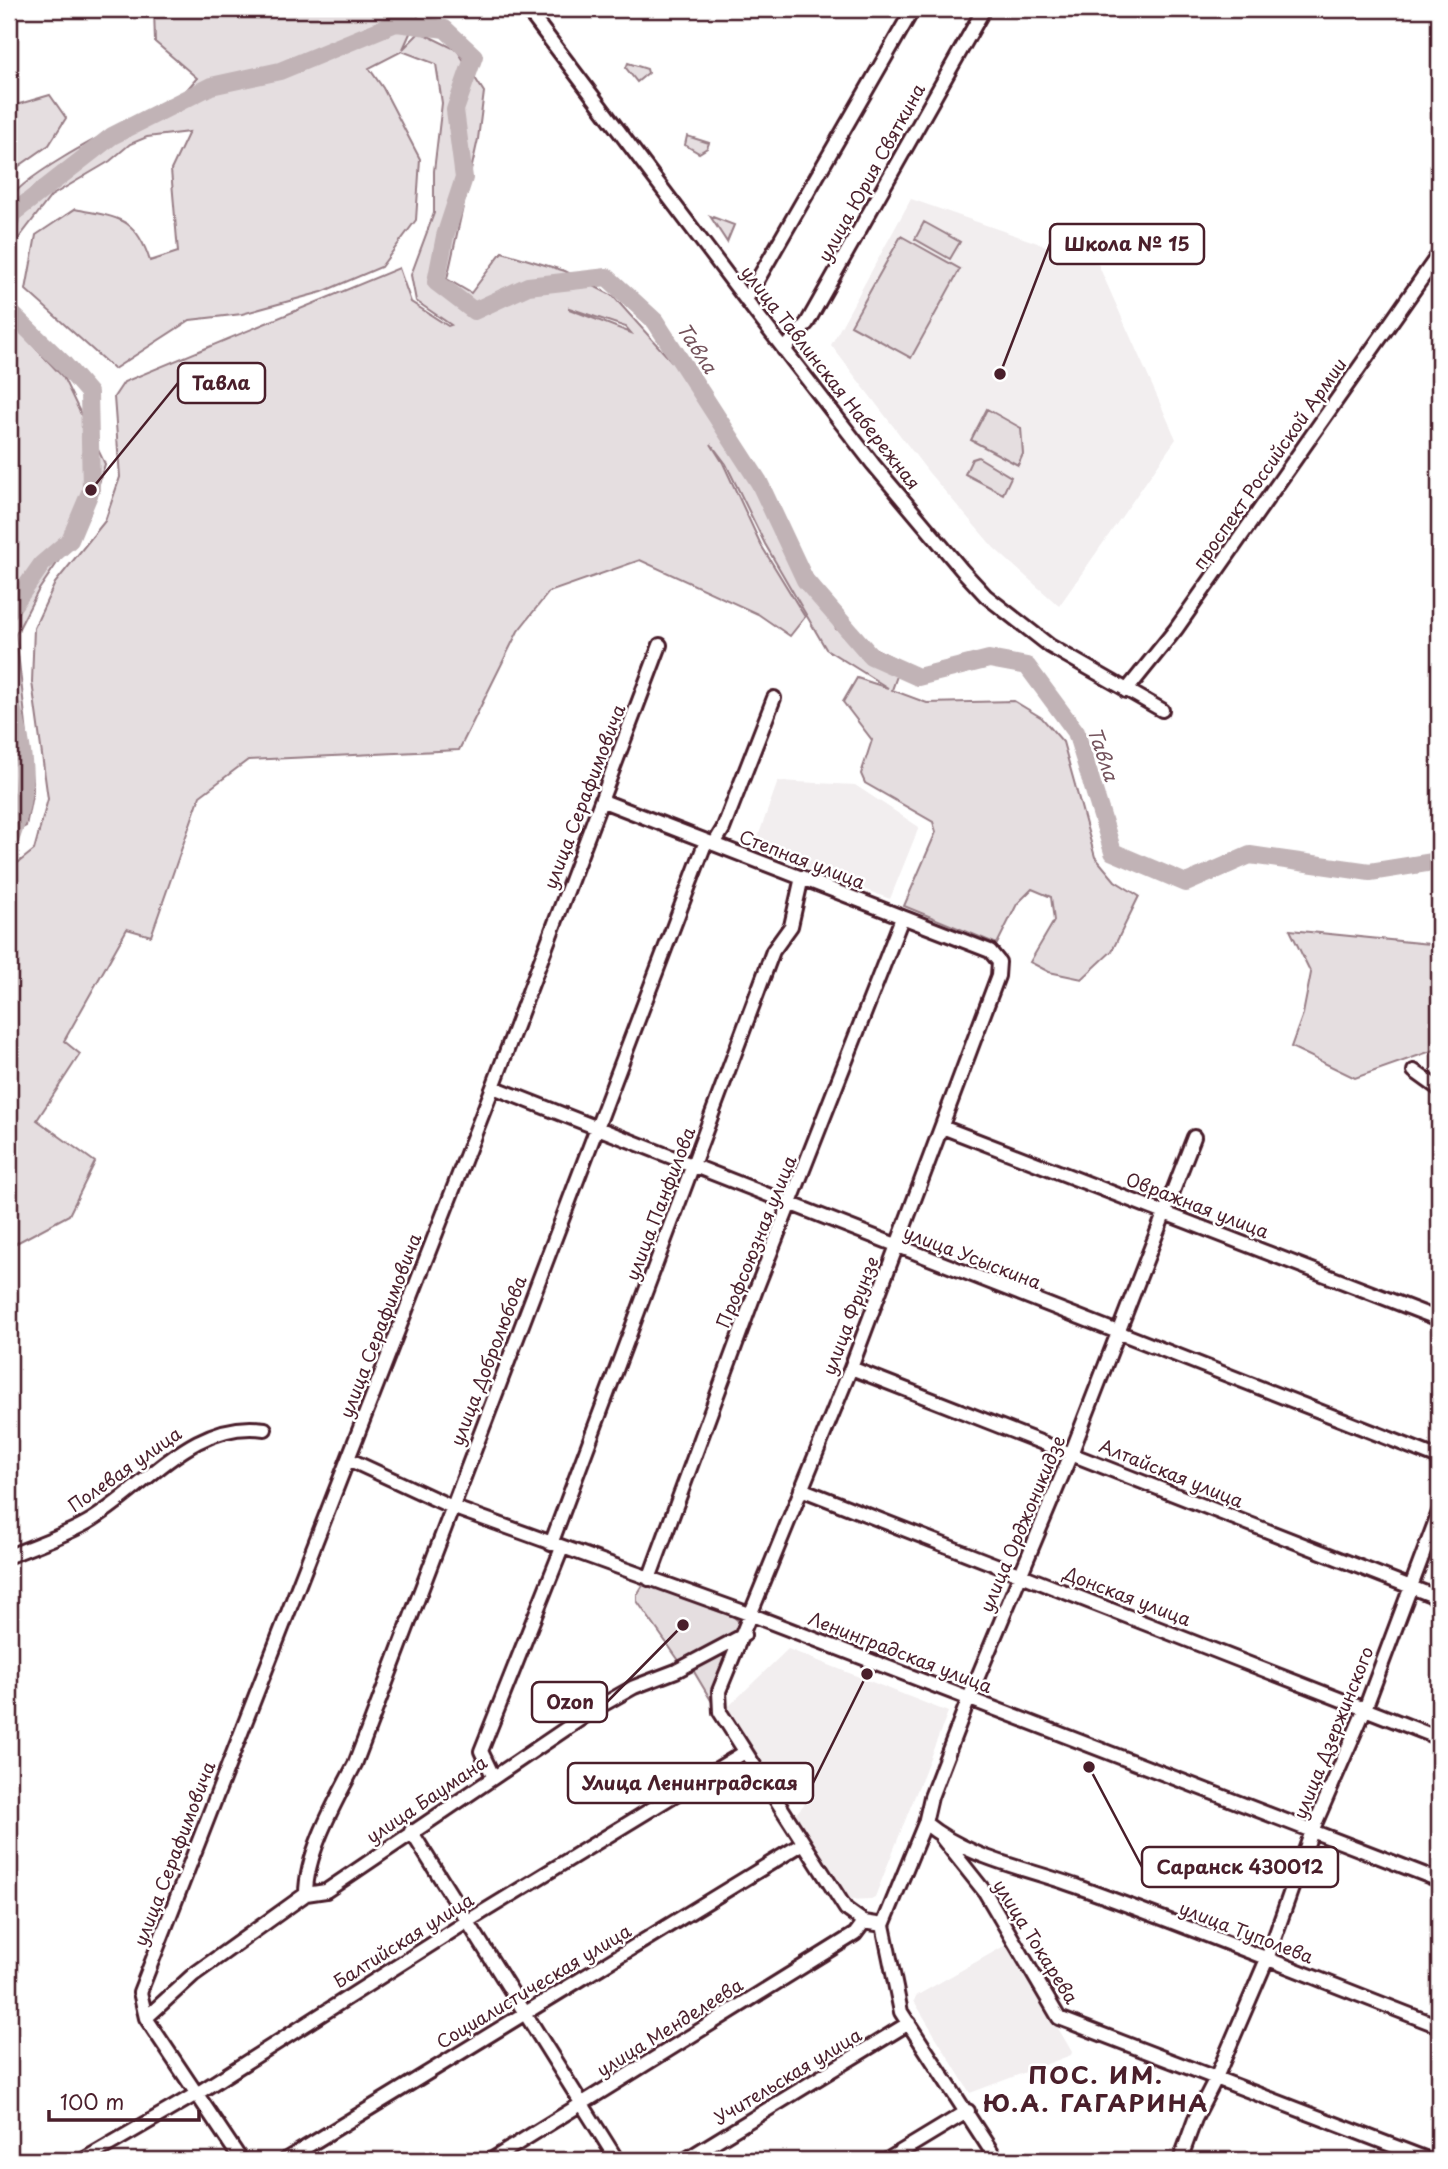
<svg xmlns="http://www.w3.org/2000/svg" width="1448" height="2169" viewBox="0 0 1448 2169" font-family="'Playpen Sans',sans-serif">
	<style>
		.built { fill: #f2eeef }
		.green { fill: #e5dee0; stroke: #987e86; stroke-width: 2; fill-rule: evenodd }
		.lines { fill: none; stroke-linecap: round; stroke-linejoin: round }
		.river { stroke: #c1b3b6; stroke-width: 18 }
		.minor-casing { stroke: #4a1f2b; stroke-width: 18 }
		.minor { stroke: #fff; stroke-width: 12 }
		.labels { text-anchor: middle; stroke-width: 5; stroke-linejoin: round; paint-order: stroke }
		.street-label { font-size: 18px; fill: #4a1f2b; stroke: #fff }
		.water-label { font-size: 19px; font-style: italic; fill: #74535c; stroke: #fff }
		.district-label { font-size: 24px; font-weight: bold; letter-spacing: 2px; fill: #4a1f2b; stroke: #fff }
		.leader { fill: none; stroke: #4a1f2b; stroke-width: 2.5 }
		.callout-dot { fill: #4a1f2b; stroke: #fff; stroke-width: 2.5 }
		.callout { fill: #fff; stroke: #4a1f2b; stroke-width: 2.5 }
		.callout-label { font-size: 19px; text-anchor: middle; font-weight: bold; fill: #4a1f2b }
	</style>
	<rect width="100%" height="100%" fill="#fff"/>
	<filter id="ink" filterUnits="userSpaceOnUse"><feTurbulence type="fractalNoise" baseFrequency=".0143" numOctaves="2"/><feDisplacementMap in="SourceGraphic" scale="14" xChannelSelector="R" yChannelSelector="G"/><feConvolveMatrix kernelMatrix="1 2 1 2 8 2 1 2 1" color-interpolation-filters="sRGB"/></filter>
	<g filter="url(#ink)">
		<path class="built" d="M911,199L1098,264L1176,439L1059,606L994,548L929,473L831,345Z
			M778,781L855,785L919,827L890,899L754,848Z
			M788,1649L948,1712L875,1897L871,1899L847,1900L795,1815L812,1795L792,1785L781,1792L728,1707Z
			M1006,1945L1010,1946L1072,2052L1071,2055L970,2093L914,2001L916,1996Z"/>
		<path class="green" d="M154,9H421L403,49L420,32L457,50L484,92L478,139L447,279L471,293L502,252L565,271L613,296L737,434L816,584L836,629L902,662L892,690L927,703L1014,701L1042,718L1063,742L1095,857L1115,881L1139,896L1112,951L1082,979L1049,972L1030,962L1054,921L1051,897L1032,889L1017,904L997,944L904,906L936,832L933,822L865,783L861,774L872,740L843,702L857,678L888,688L826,649L765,544L726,464L711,444L723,463L761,545L805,617L790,636L758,614L640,560L549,592L518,631L459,750L248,760L200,796L151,936L127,929L64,1041L80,1054L37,1120L95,1162L69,1215L9,1247V870L34,850L48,799L32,682L34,628L55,583L105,521L120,477L114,397L124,382L399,268L411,302L448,326L451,325L416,301L411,275L434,213V171L442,103L436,64L402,51L369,68L383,88L420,159L416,220L381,267L322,292L242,314L190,320L114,369L26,290L36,235L75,209C117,218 135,215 150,261L178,252L171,170L189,132L147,137L130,144L110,161L51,196L9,251C9,237 5,216 9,202C16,177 128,122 154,108L164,116L197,78L155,42ZM569,308L626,327L631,333L569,309Z
			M628,63L647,69L648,73L637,82L626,68Z
			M50,95L66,118L49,145L9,173V107Z
			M687,136L709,143L707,148L699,153L685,145Z
			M710,216L734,225L727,242Z
			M924,222L960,242L950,259L915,239Z
			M901,236L960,269L911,358L851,325Z
			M9,320L63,377L105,464L89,516L38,591L16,634L33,790L26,826L9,835Z
			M987,409L1021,428L1023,454L1018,465L971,440Z
			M978,457L1011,477L1003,494L965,474L972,459Z
			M1290,930L1439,945V1052L1434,1050L1355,1078L1291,1047L1303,1014L1311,973Z
			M643,1585C667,1592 729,1604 741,1625L735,1635L680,1662L637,1601V1595Z
			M734,1647L712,1702L693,1670Z"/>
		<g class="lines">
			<path class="river" d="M9,228L12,214L112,136L211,86L280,71L396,23L445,29L474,56L455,110L464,178L445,236L436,282L474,311L528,286L607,277L655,321L759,482L805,580L871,656L918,677L989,659L1027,666L1076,732L1113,852L1186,883L1250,855L1370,872L1439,861
				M9,311L63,363L89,393L91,490L70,540L42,564L9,611
				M9,698C26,751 31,790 9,842"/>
			<g class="minor-casing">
				<path id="minor" d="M527,9L756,313L873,464L962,570L986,596L1050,646L1162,710
					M746,300L913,9
					M784,350L807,323L984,9
					M1126,691L1176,629L1439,254
					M603,801L990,951L999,962L998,976L851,1368L719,1691L720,1712L846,1909L864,1922L883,1925L901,2012L997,2160
					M714,844L723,829L774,698
					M1414,1071L1439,1089
					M493,1087L1439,1458
					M942,1127L1439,1319
					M851,1368L1439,1598
					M348,1459L452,1507L752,1615L1439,1880
					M801,1489L1439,1738
					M551,1544L773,951L791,926L802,877
					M9,1556C35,1545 64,1536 88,1522C145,1489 193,1418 265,1429
					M649,1579L757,1287L902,918
					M493,1776L481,1751L562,1548
					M925,1823C970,1860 1028,1868 1081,1888C1201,1931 1320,1980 1439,2026
					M411,1831L617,2160
					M942,1838L985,1892L1059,2018L1430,2160
					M306,1894C306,1852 336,1801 355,1764L706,841
					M883,1925L925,1823L931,1797L969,1698L1071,1454L1194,1137
					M146,2018L193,1975L306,1894L326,1891L595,1709L634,1687L676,1671L744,1635
					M83,2160L198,2093L468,1921L745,1752
					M241,2160L146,2018L140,1992L493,1087L660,645
					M285,2160L802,1844
					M491,2160L855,1934L864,1922
					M685,2160L909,2023
					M887,2160L968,2111
					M1180,2160L1195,2119L1215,2080L1267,1959L1312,1831L1365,1709L1439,1512"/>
			</g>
			<use href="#minor" class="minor"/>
		</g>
	</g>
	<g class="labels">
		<g class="street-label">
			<text transform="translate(872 173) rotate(-61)" y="6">улица Юрия Святкина</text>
			<text transform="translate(830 378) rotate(52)" y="6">улица Тавлинская Набережная</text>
			<text transform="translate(1270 464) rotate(-55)" y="6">проспект Российской Армии</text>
			<text transform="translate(585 797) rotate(-69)" y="6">улица Серафимовича</text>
			<text transform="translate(802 860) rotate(21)" y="6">Степная улица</text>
			<text transform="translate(661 1204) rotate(-69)" y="6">улица Панфилова</text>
			<text transform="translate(1197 1206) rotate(21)" y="6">Овражная улица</text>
			<text transform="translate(757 1242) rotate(-68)" y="6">Профсоюзная улица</text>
			<text transform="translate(972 1258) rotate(21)" y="6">улица Усыскина</text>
			<text transform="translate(851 1316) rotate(-69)" y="6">улица Фрунзе</text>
			<text transform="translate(381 1326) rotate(-69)" y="6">улица Серафимовича</text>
			<text transform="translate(489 1361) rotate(-69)" y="6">улица Добролюбова</text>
			<text transform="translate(125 1470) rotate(-35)" y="6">Полевая улица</text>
			<text transform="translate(1171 1474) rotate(22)" y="6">Алтайская улица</text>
			<text transform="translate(1023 1524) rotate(-67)" y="6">улица Орджоникидзе</text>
			<text transform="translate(1127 1597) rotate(21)" y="6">Донская улица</text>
			<text transform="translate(900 1653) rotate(21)" y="6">Ленинградская улица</text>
			<text transform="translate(1334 1733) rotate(-68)" y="6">улица Дзержинского</text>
			<text transform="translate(427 1800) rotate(-34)" y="6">улица Баумана</text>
			<text transform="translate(175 1854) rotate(-69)" y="6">улица Серафимовича</text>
			<text transform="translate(1246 1933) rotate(21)" y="6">улица Туполева</text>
			<text transform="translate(404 1941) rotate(-32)" y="6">Балтийская улица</text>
			<text transform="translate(1035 1942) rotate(58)" y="6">улица Токарева</text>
			<text transform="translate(534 1987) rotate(-31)" y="6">Социалистическая улица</text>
			<text transform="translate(670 2028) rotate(-32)" y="6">улица Менделеева</text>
			<text transform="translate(788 2077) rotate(-31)" y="6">Учительская улица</text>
		</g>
		<g class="water-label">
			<text transform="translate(697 348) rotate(57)" y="7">Тавла</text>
			<text transform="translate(1103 754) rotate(71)" y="7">Тавла</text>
		</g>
		<g class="district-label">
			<text x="1096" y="2084">ПОС. ИМ.<tspan x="1096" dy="28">Ю.А. ГАГАРИНА</tspan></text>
		</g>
	</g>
	<path class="leader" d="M1000 374L1050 244M91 490L178 383M683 1625L607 1702M867 1674L813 1783M1089 1767L1142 1867"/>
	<g class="callout-dot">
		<circle cx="1000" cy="374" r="7"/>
		<circle cx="91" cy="490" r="7"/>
		<circle cx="683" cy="1625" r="7"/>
		<circle cx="867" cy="1674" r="7"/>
		<circle cx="1089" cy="1767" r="7"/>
	</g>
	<g class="callout">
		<rect x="1050" y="224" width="154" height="40" rx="7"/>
		<rect x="178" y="363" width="87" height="40" rx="7"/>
		<rect x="532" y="1682" width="75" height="40" rx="7"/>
		<rect x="568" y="1763" width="245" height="40" rx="7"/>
		<rect x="1142" y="1847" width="196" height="40" rx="7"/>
	</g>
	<g class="callout-label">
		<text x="1127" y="251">Школа № 15</text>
		<text x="221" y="390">Тавла</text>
		<text x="570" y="1709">Ozon</text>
		<text x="690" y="1790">Улица Ленинградская</text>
		<text x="1240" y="1874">Саранск 430012</text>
	</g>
	<rect width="1448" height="2169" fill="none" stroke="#fff" stroke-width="35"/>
	<rect x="18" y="18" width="1413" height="2134" fill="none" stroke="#4a1f2b" stroke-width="2.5" filter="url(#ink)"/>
	<path d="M49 2110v10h150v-10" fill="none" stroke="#4a1f2b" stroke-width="3.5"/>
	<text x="60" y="2110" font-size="21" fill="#4a1f2b" stroke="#ffffff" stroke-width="5" paint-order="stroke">100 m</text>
</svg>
